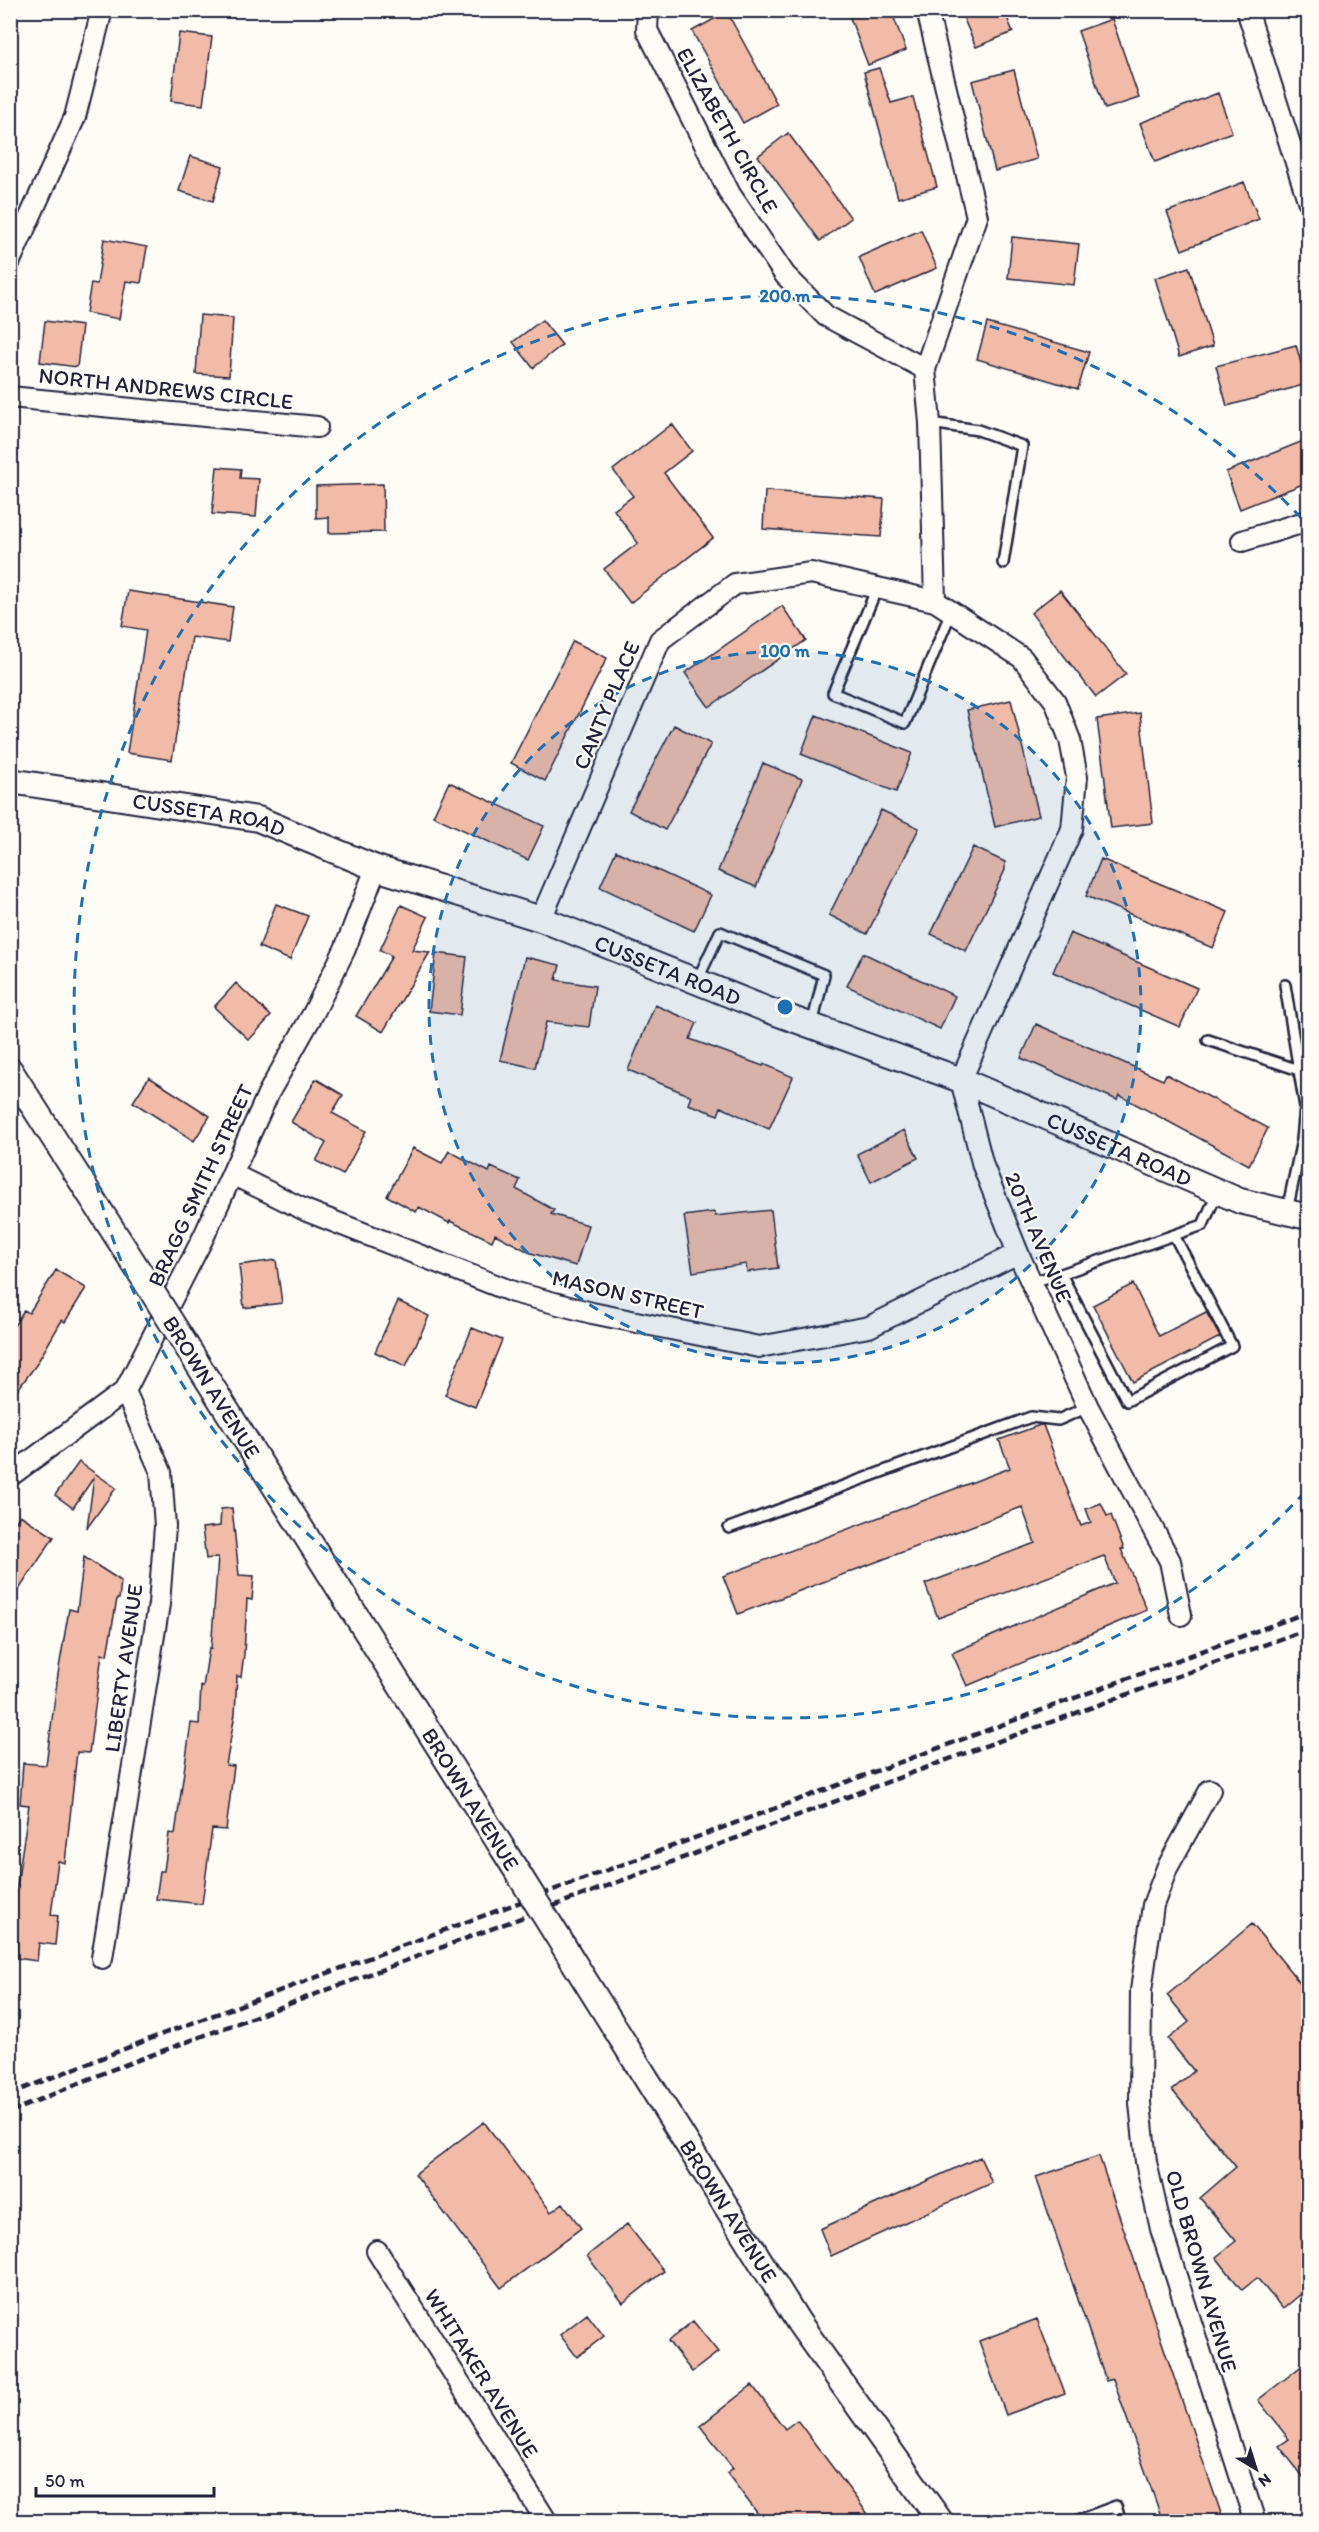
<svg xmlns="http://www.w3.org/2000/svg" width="1319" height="2532" viewBox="0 0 1319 2532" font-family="Itim,sans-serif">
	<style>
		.building { fill: #f2bba7; stroke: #22223b; stroke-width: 1.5 }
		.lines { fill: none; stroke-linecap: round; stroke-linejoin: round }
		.service-casing { stroke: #22223b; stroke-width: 14 }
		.minor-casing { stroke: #22223b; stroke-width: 24 }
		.tertiary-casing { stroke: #22223b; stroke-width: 28 }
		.service { stroke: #fdfcf7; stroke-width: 9 }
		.minor { stroke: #fdfcf7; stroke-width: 20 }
		.tertiary { stroke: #fdfcf7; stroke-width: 24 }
		.rail { stroke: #22223b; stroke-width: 4.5; stroke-dasharray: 9 4.5; stroke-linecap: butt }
		.tertiary-bridge-casing { stroke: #22223b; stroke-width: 28; stroke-linecap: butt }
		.tertiary-bridge { stroke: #fdfcf7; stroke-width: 24 }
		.ring { fill: none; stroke: #1f6fb2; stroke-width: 3; stroke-dasharray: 10 8 }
		.labels { text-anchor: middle; stroke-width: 4.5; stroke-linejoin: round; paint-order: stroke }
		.street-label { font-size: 22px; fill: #22223b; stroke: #fdfcf7 }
		.centre { fill: #1f6fb2; stroke: #fdfcf7; stroke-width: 3 }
		.ring-label { font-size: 18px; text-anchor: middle; font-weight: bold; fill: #1f6fb2; stroke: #fdfcf7; stroke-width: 4.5; stroke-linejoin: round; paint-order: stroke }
	</style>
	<rect width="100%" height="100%" fill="#fdfcf7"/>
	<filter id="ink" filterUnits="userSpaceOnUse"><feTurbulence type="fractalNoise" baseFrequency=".0167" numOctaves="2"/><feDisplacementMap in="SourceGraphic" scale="12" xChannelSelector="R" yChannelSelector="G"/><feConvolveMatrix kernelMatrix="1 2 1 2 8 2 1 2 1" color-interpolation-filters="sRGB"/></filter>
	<g filter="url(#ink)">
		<path class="building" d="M847,10H891L906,50L868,65Z
			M960,10H1004L1013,32L976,47Z
			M727,12L777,104L743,123L692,31Z
			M1112,19L1139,98L1105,109L1078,31Z
			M179,33L212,37L203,105L171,101Z
			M879,68L891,103L913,97L937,187L898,198L864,72Z
			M1014,70L1037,159L995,171L972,81Z
			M1218,93L1232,132L1155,162L1140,123Z
			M788,133L851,218L820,241L758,156Z
			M190,156L223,166L213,201L179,191Z
			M1244,182L1259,219L1182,250L1167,212Z
			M921,230L937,268L875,295L859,257Z
			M1012,237L1079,244L1074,285L1008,278Z
			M104,239L147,247L141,283L126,281L119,319L86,313L91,283L97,284Z
			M1189,267L1213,346L1179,357L1155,278Z
			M200,315L233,318L229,376L196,374Z
			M542,320L562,345L533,368L513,342Z
			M45,321L82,326L77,367L40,362Z
			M987,323L1089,352L1078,389L977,359Z
			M1296,345L1307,384L1227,406L1216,366Z
			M672,424L692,451L664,473L713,538L630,603L604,569L638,543L614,510L633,496L613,470Z
			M1308,439V482L1240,509L1226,472Z
			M217,467L241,469L240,478L259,479L256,517L212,514Z
			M383,484L384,532L329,533V517L316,518V486Z
			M765,491L884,499L881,537L763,529Z
			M1060,590L1126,674L1096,697L1031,613Z
			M128,591L233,607L228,642L192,637L172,760L127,753L146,630L122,626Z
			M782,606L806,640L709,707L685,673Z
			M573,641L607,658L545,781L511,763Z
			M1011,700L1039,816L995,827L967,710Z
			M1140,713L1153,823L1111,828L1097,719Z
			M816,715L912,753L896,792L801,754Z
			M674,725L711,744L665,830L629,811Z
			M763,763L802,779L756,887L718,871Z
			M449,782L544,826L528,860L433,816Z
			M881,810L919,828L867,934L829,915Z
			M973,847L1005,862V870L966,951L931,934Z
			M616,851L711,895L694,931L600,887Z
			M1101,859L1228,912L1213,948L1086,896Z
			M276,904L308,916L290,960L259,947Z
			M401,905L428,917L412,950L430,952L383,1032L356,1016L392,956L380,950Z
			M1070,933L1197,988L1180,1027L1053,972Z
			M436,953L467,957L460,1015L429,1011Z
			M863,953L955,996L940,1029L847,986Z
			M525,957L560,965L556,980L595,986L589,1027L546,1022L535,1068L500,1060Z
			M236,983L271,1016L249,1040L214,1007Z
			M655,1005L697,1023L690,1039L763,1066L764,1064L793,1077L769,1129L721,1107L718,1115L688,1104L691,1096L628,1070Z
			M1036,1024L1163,1080L1166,1074L1268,1128L1249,1165L1119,1095L1117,1100L1021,1058Z
			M149,1077L210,1116L194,1141L133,1102Z
			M316,1079L343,1095L332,1113L366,1131L343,1175L316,1161L326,1143L291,1122Z
			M904,1130L918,1158L871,1182L857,1154Z
			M413,1148L442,1163L449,1151L489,1172L491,1167L520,1180L516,1189L554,1210L551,1214L588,1225L576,1266L531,1253L495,1234L492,1241L450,1221L449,1223L419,1207L416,1212L387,1196Z
			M771,1210L778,1268L747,1272L746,1264L693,1272L684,1216L714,1212L715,1216Z
			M276,1260L282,1303L244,1308L239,1265Z
			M56,1270L86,1288L65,1322L62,1320L36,1365L10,1400V1332L24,1310L29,1313Z
			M1133,1284L1159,1336L1206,1312L1220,1337L1133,1382L1093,1305Z
			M398,1301L429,1316L406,1366L375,1352Z
			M472,1328L502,1340L475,1407L445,1395Z
			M1040,1425H1043L1081,1526L1091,1522L1086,1509L1101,1503L1107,1516L1111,1515L1124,1549H1121L1147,1610L967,1686L952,1653L1115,1583L1104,1556L938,1618L925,1584L1035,1543L1022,1507L738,1614L723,1576L1010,1468L999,1440Z
			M79,1462L116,1488L87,1528L94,1477L73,1508L55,1495Z
			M232,1508L239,1575L254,1576L252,1600L247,1599L244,1654L241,1677L237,1676L235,1714L226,1765L234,1766L226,1830L212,1829L202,1904L156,1899L160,1871H164L169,1833L175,1834L191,1723L199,1724L201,1686L203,1687L209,1648L211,1649L218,1557L206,1559L202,1528L220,1526L221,1509Z
			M20,1515L54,1537L10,1603V1530Z
			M84,1557L121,1581L119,1599H117L107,1655L102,1654L89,1753L77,1752L65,1863L58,1861L51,1915L58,1916L55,1945L39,1943L37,1961L16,1958L17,1941H10V1911H13L29,1805L20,1804L23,1763L46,1765L58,1674L69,1609L77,1611Z
			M1252,1924L1308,1993V2288L1283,2309L1257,2278L1242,2290L1216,2257L1236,2241L1200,2198L1236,2167L1172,2090L1194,2071L1168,2039L1189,2022L1167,1995Z
			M484,2122L551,2212L563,2203L581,2228L501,2288L415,2174Z
			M1099,2156L1168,2360L1224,2522H1163L1113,2379L1106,2381L1036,2177Z
			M980,2157L992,2183L831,2256L820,2229Z
			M627,2224L664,2271L623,2303L587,2256Z
			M587,2314L604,2336L577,2357L560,2335Z
			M1037,2319L1065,2393L1006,2415L979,2341Z
			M693,2321L718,2352L692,2372L668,2341Z
			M1308,2361V2483L1279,2446L1289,2439L1258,2400Z
			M752,2385L785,2429L797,2420L874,2522H764L727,2473L733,2468L700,2426Z"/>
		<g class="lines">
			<g class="service-casing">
				<path id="service" d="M930,423L978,430L1022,446L1003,563
					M877,588L833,693L905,723L951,612
					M697,981L720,932L824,975L812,1025
					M1285,985L1305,1107L1302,1140L1287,1211
					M1208,1040L1299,1070
					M1061,1274L1174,1235
					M1031,1282L1061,1274L1127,1401L1232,1346L1174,1235L1203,1225L1217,1193
					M729,1528L1031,1417L1058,1420L1088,1407
					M1073,2522L1116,2506L1121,2522"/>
			</g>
			<g class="minor-casing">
				<path id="minor" d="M648,10L647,30L730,194L785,275L826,316L925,369
					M927,10L977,217L925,369L930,423L935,601
					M1247,10L1308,200
					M10,261L75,117L102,10
					M10,397L317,427
					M1242,541L1308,521
					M541,919L660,640L735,584L811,573L935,601L1022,658L1055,701L1070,740L1077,777L1072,829L961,1080L983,1166L1018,1253L1088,1407L1170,1561L1181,1615
					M232,1174L307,1211L513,1292L592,1313L759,1347L869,1327L1018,1253
					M10,1476L125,1391L204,1236L269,1092L314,1012L345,949L376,868
					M1210,1790L1167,1868L1153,1905L1141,1991L1140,2103L1146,2162L1161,2229L1255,2522
					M102,1958L159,1604L165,1526L161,1472L125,1391
					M377,2251L547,2522"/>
			</g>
			<g class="tertiary-casing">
				<g id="tertiary">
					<path id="s1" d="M10,781L258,819L376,868L541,919L768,1010L961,1080L1240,1201L1308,1217"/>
					<path d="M10,1070L144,1279"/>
					<path d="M187,1347L503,1849"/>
					<path id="s2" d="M641,2070L799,2323L941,2522"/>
				</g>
			</g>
			<use href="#service" class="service"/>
			<use href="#minor" class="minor"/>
			<use href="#tertiary" class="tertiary"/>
			<path class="rail" d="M10,2094L165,2033L1308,1612
				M10,2112L111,2070L963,1754L1308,1629"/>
			<g class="tertiary-bridge-casing">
				<path id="tertiary-bridge" d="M144,1279L187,1347
					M503,1849L641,2070"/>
			</g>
			<use href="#tertiary-bridge" class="tertiary-bridge"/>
		</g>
	</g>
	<circle cx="785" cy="1007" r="356" fill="#1f6fb2" fill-opacity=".12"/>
	<g class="ring">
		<circle cx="785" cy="1007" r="356"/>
		<path d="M1305 1492A711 711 0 1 1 1305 522"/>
	</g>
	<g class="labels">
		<g class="street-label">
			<text transform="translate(728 130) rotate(61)" y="8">ELIZABETH CIRCLE</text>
			<text transform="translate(166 388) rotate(6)" y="8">NORTH ANDREWS CIRCLE</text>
			<text transform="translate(606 705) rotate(-67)" y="8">CANTY PLACE</text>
			<text dy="8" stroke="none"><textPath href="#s1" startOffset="202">CUSSETA ROAD</textPath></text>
			<text dy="8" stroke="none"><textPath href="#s1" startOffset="688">CUSSETA ROAD</textPath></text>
			<text dy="8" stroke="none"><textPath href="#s1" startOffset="1174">CUSSETA ROAD</textPath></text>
			<text transform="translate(200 1185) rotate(-65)" y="8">BRAGG SMITH STREET</text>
			<text transform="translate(1039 1237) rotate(67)" y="8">20TH AVENUE</text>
			<text transform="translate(628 1294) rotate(13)" y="8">MASON STREET</text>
			<text transform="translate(212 1387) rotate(58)" y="8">BROWN AVENUE</text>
			<text transform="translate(123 1668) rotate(-82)" y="8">LIBERTY AVENUE</text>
			<text transform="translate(471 1799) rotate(58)" y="8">BROWN AVENUE</text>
			<text dy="8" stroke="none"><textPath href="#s2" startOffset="166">BROWN AVENUE</textPath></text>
			<text transform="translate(1202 2271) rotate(74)" y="8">OLD BROWN AVENUE</text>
			<text transform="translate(482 2373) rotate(58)" y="8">WHITAKER AVENUE</text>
		</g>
	</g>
	<circle cx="785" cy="1007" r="9" class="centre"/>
	<g class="ring-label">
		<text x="785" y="302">200 m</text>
		<text x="785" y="657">100 m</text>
	</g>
	<rect width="1319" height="2532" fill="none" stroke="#fdfcf7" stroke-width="36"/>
	<rect x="18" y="18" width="1283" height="2496" fill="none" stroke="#22223b" stroke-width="2" filter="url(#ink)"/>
	<g transform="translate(1256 2469) rotate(142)" stroke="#fdfcf7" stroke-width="4.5" paint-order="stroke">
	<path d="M0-4.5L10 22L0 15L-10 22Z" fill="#22223b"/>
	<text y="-9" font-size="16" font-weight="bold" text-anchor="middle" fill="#22223b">N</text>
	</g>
	<path d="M36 2487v9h178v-9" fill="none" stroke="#22223b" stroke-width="3"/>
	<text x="45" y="2487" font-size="18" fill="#22223b" stroke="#fdfcf7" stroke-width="4.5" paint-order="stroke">50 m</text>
</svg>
